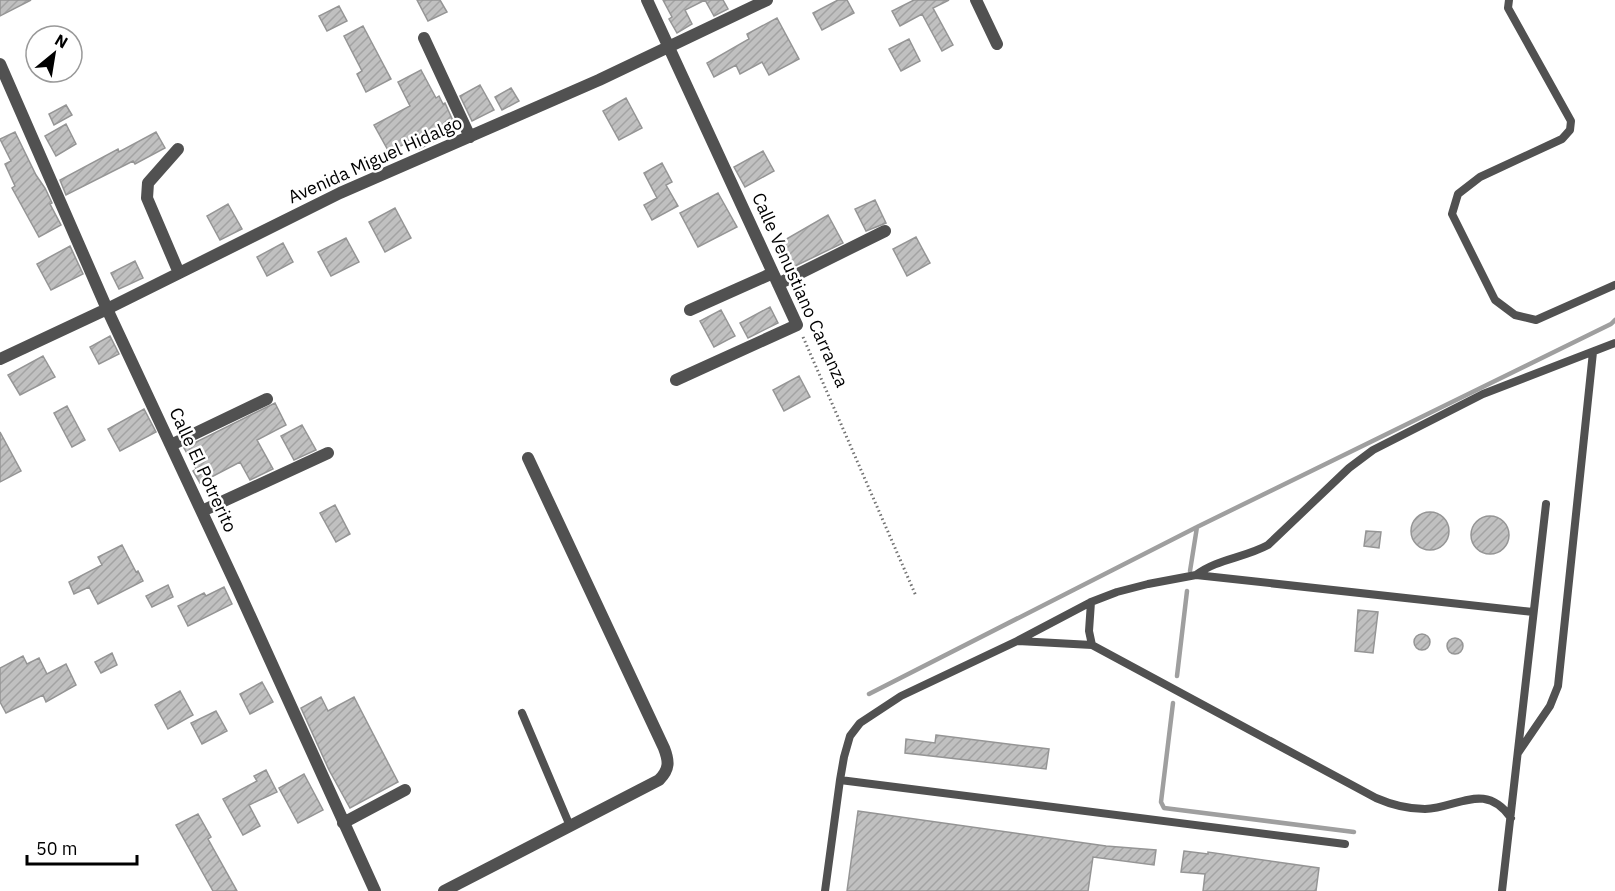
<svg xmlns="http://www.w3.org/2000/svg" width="1615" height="891" viewBox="0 0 1615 891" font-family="'IBM Plex Sans',sans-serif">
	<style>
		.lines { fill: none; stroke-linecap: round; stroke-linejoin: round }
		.stream { stroke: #9f9f9f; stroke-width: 4.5 }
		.building { fill: url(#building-hatch); stroke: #959595; stroke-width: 1.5 }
		.path { stroke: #737373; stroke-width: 3; stroke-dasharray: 1.5 3; stroke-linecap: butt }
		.service { stroke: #515151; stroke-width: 8 }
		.minor { stroke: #515151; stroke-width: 12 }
		.labels { text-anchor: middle; stroke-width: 5; stroke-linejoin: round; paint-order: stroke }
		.street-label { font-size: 18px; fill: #000; stroke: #fff }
	</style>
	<defs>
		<pattern id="building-hatch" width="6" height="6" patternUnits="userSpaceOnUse" patternTransform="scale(1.5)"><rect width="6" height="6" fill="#c0c0c0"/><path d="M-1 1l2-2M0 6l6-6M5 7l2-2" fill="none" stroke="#a3a3a3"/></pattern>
	</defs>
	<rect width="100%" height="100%" fill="#fff"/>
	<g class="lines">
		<path class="stream" d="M1190,571L1197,527
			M1177,676L1187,591
			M869,694L1197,527L1611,324L1615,320
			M1173,703L1161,802L1164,808L1354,832"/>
	</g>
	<path class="building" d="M0,0H31L0,16Z
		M417,0H440L447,12L428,21Z
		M663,0H723L728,9L714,16L705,0L685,10L692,24L677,33L669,19L672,17Z
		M838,0H847L854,13L822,30L813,13Z
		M914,0H949L933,8L953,45L942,51L922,14L900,26L892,11Z
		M339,6L347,21L327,31L319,16Z
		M777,18L799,59L769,75L762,62L740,74L736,65L714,77L707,63L749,39L747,34Z
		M363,26L391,79L366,92L357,74L362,71L344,36Z
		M909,39L920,61L901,71L889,49Z
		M421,70L436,98L439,96L443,104L445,103L457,130L419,149L414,139L389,152L374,125L410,106L398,82Z
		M480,85L494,110L472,121L460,96Z
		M511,88L519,101L502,110L495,97Z
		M626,98L642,128L619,140L603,111Z
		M66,105L72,115L54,125L49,114Z
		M66,124L76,144L56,156L45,136Z
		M15,132L36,175L45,188L52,203L50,204L61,225L39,237L12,188L15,186L5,164L11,161L0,139Z
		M156,132L165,148L135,164L133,161L66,195L60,180L118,149L119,152Z
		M763,151L774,171L745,187L734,167Z
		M662,163L672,182L666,185L678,206L652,220L644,205L657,198L644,173Z
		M718,193L737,227L698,247L680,213Z
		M875,200L886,223L866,231L855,209Z
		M228,204L242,229L220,240L207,216Z
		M395,208L411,238L385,252L369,222Z
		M828,215L843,243L789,269L776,245Z
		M916,237L930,263L907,276L893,249Z
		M346,238L359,262L331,276L318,252Z
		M283,243L293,262L267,276L257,257Z
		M70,246L83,274L51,290L37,264Z
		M135,261L143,278L119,289L111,273Z
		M770,307L778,323L748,338L740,323Z
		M721,310L735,336L714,347L700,321Z
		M110,336L119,354L99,364L90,347Z
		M43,356L55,377L20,395L8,375Z
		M799,376L810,397L784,411L773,390Z
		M275,403L286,425L257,440L273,469L250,480L240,462L200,483L193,471L196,469L184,448Z
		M67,406L85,440L72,447L54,413Z
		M144,409L156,432L120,451L108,429Z
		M302,425L316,450L294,460L281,436Z
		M0,432L21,471L0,482Z
		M335,505L350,534L336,542L320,513Z
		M1411 531a19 19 0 1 1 38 0a19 19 0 1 1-38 0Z
		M1471 535a19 19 0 1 1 38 0a19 19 0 1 1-38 0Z
		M1366,531L1381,532L1379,548L1364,546Z
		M122,545L136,572L138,571L143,581L98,604L89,587L74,594L69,582L102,565L98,557Z
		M168,585L173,597L152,607L146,596Z
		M224,587L232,604L188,626L178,606L204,593L206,596Z
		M1358,610L1378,612L1373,653L1355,651Z
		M1414 642a8 8 0 1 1 16 0a8 8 0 1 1-16 0Z
		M1447 646a8 8 0 1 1 16 0a8 8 0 1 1-16 0Z
		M112,653L117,665L101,673L95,662Z
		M23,656L27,664L39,658L47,674L66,664L76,685L46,702L43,695L6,713L0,702V668Z
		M262,682L273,702L250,714L240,694Z
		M180,691L193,715L168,729L155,705Z
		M321,697L328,711L354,697L398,782L350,808L329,770L301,708Z
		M216,711L227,731L202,744L191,723Z
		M936,735L1049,749L1046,769L905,753L906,739L935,743Z
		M266,770L277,792L249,805L260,826L243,835L223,799L257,781L254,776Z
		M304,774L323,810L298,823L279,788Z
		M858,811L1106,846L1156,850L1154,865L1093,857L1088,891H847Z
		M198,814L211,837L208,839L237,891H213L176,825Z
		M1184,851L1208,854V852L1319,868L1316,891H1203L1205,874L1181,872Z"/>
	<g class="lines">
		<path class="path" d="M803,337L916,596"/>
		<path class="service" d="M1509,0L1508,8L1571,121L1570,130L1562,139L1480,177L1458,194L1452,214L1495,300L1515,315L1536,320L1615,285
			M1196,575C1217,559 1244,558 1268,545L1349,468L1373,450L1483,394L1615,343
			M1091,602L1089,631L1092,645L1376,798C1392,805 1407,809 1425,809C1458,808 1485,781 1511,818
			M1018,641L1092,645
			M522,713L570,826
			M1518,753L1550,706L1558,686L1593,352
			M1345,844L840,780L844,757L850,736L860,723L901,696L1017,641L1091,602L1117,592L1148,584L1196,575L1533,612
			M825,891L840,780
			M1502,891L1546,504"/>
		<path class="minor" d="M647,0L797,325L676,380
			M976,0L997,44
			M424,38L470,137
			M0,64L107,309L236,585L375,891
			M178,149L148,183L147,198L179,273
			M778,284L885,231
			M690,310L773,273
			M0,359L107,309L340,193L599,80L767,0
			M171,445L267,399
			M202,511L328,453
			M343,823L405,790
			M444,891L659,780C670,769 669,761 664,748L528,458"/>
	</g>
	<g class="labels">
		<g class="street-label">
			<text transform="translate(375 160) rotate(-24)" y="6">Avenida Miguel Hidalgo</text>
			<text transform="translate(800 290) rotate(66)" y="6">Calle Venustiano Carranza</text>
			<text transform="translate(203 470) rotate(65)" y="6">Calle El Potrerito</text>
		</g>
	</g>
	<g transform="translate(54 54) rotate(30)"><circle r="28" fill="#ffffff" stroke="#999999" stroke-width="1.5"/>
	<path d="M0-4.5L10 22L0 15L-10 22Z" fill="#000000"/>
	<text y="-9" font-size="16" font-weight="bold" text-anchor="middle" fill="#000000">N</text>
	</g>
	<path d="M27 855v9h110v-9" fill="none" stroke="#000000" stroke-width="3"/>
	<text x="36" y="855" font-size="18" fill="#000000" stroke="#ffffff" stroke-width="4.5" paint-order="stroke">50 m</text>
</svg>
